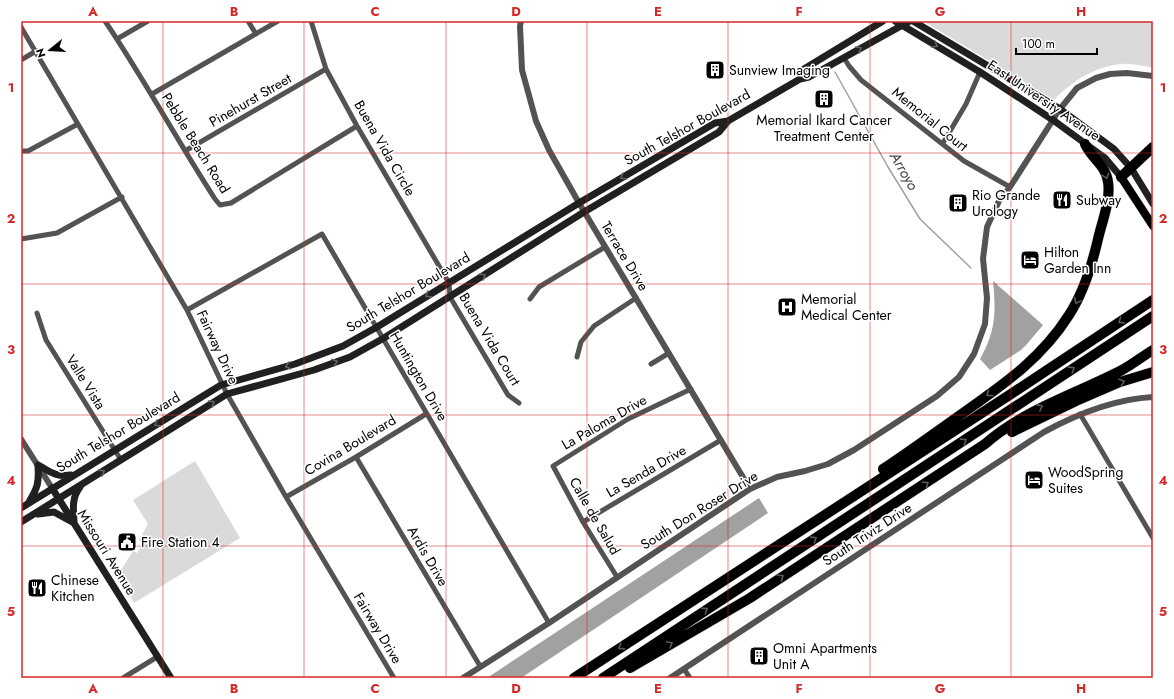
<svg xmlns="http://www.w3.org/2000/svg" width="1174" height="699" viewBox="0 0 1174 699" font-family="Jost,sans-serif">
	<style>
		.green { fill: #dadada }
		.water { fill: #a1a1a1 }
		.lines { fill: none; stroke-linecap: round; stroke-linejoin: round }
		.stream { stroke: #a1a1a1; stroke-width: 1.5 }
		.primary-casing { stroke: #dbdbdb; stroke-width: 9 }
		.motorway-casing { stroke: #dbdbdb; stroke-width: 11 }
		.minor { stroke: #535353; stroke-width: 5 }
		.tertiary { stroke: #535353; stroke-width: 6 }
		.secondary { stroke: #202020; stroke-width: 7 }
		.primary { stroke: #000; stroke-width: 8 }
		.motorway { stroke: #000; stroke-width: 10 }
		.oneway { stroke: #636363 }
		.oneway2 { stroke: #595959 }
		.grid { fill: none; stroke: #d62828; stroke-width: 1; stroke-opacity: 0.55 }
		.labels { text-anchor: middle; stroke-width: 3; stroke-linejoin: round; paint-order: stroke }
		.poi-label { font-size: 14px; fill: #000; stroke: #fff; text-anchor: start }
		.street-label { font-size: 14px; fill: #000; stroke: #fff }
		.water-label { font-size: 15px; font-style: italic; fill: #424242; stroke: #fff }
		.neatline { fill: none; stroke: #d62828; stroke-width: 1.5 }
		.grid-label { font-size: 13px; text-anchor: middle; font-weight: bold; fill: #d62828 }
	</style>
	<rect width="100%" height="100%" fill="#fff"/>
	<path class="green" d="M923,21H1153V68C1143,66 1132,63 1122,64C1096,66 1072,81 1054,100Z
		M195,461L240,538L134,603L118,575L133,551L137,553L143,543L139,540L148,524L133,500Z"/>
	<path class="water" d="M993,281L1043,325L1027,344L1021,350L990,370L980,359C996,330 996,313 993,281Z
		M759,498L768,513L521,678H487Z"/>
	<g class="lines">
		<path class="stream" d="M835,72L888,167L920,219L971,268"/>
		<g class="primary-casing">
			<path id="primary" d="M1121,177L1153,226"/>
		</g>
		<g class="motorway-casing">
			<path id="motorway" d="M1121,177L1153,147
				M1012,432L1076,401L1120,382L1153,372
				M883,469C910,451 936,432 963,413C1004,384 1042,358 1069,315C1084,292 1092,265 1098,239C1102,222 1111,199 1108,182C1106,165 1091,158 1085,144
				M630,668L750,598L985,444C1025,409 1076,394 1122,370C1133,364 1143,356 1153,350
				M574,678L1011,394L1153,300
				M603,678L1153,316"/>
		</g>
		<path class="minor" d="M105,21C144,79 177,140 215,199L220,205L231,203L357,126
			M248,21L256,34
			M311,21L326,69L357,126L449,283L450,297L508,395L519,403
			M21,27L187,310L227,394L286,497L394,678
			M117,39L148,21
			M844,58L849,66L861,80L964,161L1010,187
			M21,60L36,51
			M152,94L278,21
			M943,143L966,104L980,72
			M21,151H28L78,124
			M185,151L326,69
			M21,239L57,233L122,197
			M530,299L539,287L605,247
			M187,310L322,234L549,623
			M37,313L46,340L121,460
			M577,357L581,342L594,326L636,298
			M651,364L669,353
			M1080,414L1153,538
			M356,457L480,666
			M286,497L356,457L426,414
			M583,522L721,440
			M617,577L583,522L553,466L628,419L691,389
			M684,669L690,678
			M123,678L157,657"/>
		<path class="tertiary" d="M521,21L520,26L522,70L536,121L549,150L579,203L750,489
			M21,439L52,488
			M463,678L549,623L750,489L777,477L805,471L828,464L854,450L937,396L959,377L974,354L985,324L987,298L983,259L987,227L999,201L1010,187L1060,109L1077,88L1096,78L1110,74L1127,73L1153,76
			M670,678L1044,432C1077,414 1115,399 1153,397"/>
		<path class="secondary" d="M895,21L980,72L1053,120L1105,158L1121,177
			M913,21L1060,109L1114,149L1131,168L1153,204
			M800,79L804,69L883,21
			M38,465C51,472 55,477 71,475
			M52,488L171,678
			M29,502C38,487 39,483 38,465
			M21,508L221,385L295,364L343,346L377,327L579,203L715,123L728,121L800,79L809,77L910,21
			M38,514L54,512L74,523
			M74,521C73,508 72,497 80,487
			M21,522L227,394L314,370L350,357L384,338L584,212L719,132L728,121"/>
		<use href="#primary" class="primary"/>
		<use href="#motorway" class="motorway"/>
	</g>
	<defs><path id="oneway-chevron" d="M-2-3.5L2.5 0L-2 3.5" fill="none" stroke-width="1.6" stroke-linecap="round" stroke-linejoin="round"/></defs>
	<g class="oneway">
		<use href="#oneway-chevron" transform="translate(935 45) rotate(31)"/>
		<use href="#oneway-chevron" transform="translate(859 49) rotate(-30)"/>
		<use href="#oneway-chevron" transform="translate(623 177) rotate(150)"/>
		<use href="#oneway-chevron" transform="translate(483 276) rotate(-32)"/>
		<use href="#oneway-chevron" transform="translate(428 295) rotate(148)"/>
		<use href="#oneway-chevron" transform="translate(335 362) rotate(-20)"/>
		<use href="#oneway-chevron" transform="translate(288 366) rotate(164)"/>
		<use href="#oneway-chevron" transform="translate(212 403) rotate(-32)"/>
		<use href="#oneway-chevron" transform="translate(157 424) rotate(148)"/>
		<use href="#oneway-chevron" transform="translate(102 472) rotate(-32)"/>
	</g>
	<g class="oneway2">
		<use href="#oneway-chevron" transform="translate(1106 176) rotate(72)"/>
		<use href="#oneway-chevron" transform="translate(1077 301) rotate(118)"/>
		<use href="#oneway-chevron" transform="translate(1121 321) rotate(146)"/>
		<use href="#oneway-chevron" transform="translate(1072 369) rotate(-33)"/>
		<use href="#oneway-chevron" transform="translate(1122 382) rotate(-19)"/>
		<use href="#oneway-chevron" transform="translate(989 394) rotate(144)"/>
		<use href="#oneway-chevron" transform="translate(1040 407) rotate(-28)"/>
		<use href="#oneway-chevron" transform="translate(964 441) rotate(-33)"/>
		<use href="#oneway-chevron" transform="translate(926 484) rotate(-34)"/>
		<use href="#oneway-chevron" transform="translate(814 539) rotate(-33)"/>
		<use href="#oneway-chevron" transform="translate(781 577) rotate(-34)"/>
		<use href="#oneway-chevron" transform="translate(705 610) rotate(-33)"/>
		<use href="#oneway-chevron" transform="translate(670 644) rotate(-30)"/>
		<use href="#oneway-chevron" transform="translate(621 647) rotate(147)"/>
	</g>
	<path class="grid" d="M163,21V678M304,21V678M446,21V678M587,21V678M728,21V678M870,21V678M1011,21V678M21,153H1153M21,284H1153M21,415H1153M21,546H1153"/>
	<defs>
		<g id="building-square" transform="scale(1)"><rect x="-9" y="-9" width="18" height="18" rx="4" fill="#000" stroke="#fff"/><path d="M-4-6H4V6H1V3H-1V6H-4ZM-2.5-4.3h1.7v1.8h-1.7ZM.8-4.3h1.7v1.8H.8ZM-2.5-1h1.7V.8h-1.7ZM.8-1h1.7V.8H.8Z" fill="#fff"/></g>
		<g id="restaurant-square" transform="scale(1)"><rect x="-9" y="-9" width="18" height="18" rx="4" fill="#000" stroke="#fff"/><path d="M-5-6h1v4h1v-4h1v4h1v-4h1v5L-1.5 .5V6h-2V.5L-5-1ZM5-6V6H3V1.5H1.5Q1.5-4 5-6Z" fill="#fff"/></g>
		<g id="hotel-square" transform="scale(1)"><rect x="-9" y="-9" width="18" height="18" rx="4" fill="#000" stroke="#fff"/><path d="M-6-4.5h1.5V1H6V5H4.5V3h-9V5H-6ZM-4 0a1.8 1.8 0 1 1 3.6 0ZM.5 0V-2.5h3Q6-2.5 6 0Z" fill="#fff"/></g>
		<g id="hospital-square" transform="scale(1)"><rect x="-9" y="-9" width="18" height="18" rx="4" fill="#000" stroke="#fff"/><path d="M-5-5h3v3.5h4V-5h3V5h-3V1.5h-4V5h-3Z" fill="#fff"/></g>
		<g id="civic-square" transform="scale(1)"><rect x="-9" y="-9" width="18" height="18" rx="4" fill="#000" stroke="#fff"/><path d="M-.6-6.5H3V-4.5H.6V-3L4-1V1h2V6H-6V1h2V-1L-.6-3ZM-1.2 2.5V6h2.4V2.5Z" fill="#fff"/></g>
	</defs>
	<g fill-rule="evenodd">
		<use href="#building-square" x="715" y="70"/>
		<use href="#building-square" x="824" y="99"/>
		<use href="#restaurant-square" x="1062" y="200"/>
		<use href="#building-square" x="958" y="203"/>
		<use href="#hotel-square" x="1030" y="260"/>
		<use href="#hospital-square" x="787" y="307"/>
		<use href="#hotel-square" x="1034" y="480"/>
		<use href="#civic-square" x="127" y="542"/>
		<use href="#restaurant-square" x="37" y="588"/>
		<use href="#building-square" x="759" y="656"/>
	</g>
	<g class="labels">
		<g class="poi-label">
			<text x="729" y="75">Sunview Imaging</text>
			<text x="824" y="125" text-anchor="middle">Memorial Ikard Cancer<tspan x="824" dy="16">Treatment Center</tspan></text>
			<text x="972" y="200">Rio Grande<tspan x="972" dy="16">Urology</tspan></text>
			<text x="1076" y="205">Subway</text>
			<text x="1044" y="257">Hilton<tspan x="1044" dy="16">Garden Inn</tspan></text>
			<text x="801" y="304">Memorial<tspan x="801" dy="16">Medical Center</tspan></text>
			<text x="1048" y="477">WoodSpring<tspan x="1048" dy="16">Suites</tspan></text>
			<text x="141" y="547">Fire Station 4</text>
			<text x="51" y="585">Chinese<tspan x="51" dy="16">Kitchen</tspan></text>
			<text x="773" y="653">Omni Apartments<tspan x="773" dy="16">Unit A</tspan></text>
		</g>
		<g class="street-label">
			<text transform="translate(250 100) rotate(-30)" y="5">Pinehurst Street</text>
			<text transform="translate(1044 100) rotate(34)" y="5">East University Avenue</text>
			<text transform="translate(930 119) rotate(39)" y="5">Memorial Court</text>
			<text transform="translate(687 127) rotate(-29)" y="5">South Telshor Boulevard</text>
			<text transform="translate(196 143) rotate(58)" y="5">Pebble Beach Road</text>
			<text transform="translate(385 148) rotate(60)" y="5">Buena Vida Circle</text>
			<text transform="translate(625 256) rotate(59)" y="5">Terrace Drive</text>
			<text transform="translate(408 292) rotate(-31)" y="5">South Telshor Boulevard</text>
			<text transform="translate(490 339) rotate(59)" y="5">Buena Vida Court</text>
			<text transform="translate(218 347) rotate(65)" y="5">Fairway Drive</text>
			<text transform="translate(419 376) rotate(60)" y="5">Huntington Drive</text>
			<text transform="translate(86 382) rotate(58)" y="5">Valle Vista</text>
			<text transform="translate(604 422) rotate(-30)" y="5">La Paloma Drive</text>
			<text transform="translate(118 432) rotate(-31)" y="5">South Telshor Boulevard</text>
			<text transform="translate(350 445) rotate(-31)" y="5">Covina Boulevard</text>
			<text transform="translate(646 471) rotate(-30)" y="5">La Senda Drive</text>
			<text transform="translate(699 510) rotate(-32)" y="5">South Don Roser Drive</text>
			<text transform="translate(595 516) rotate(60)" y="5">Calle de Salud</text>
			<text transform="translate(867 534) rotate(-33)" y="5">South Triviz Drive</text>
			<text transform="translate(107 552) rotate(58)" y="5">Missouri Avenue</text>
			<text transform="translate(428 556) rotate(60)" y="5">Ardis Drive</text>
			<text transform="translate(378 628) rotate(59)" y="5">Fairway Drive</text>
		</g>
		<g class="water-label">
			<text transform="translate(904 171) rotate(60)" y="5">Arroyo</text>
		</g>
	</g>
	<rect width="1174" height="699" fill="none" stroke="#ffffff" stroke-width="44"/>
	<g transform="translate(50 50) rotate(252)" stroke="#ffffff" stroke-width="3" paint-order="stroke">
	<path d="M0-3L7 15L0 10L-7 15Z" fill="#000000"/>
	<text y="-6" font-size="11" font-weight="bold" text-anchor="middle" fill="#000000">N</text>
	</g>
	<path d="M1016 48v6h81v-6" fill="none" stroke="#000000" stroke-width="2"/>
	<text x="1022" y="48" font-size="12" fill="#000000" stroke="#ffffff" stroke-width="3" paint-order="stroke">100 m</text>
	<rect x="22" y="22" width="1130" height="655" class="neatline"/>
	<g class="grid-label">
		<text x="93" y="16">A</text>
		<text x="234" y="16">B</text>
		<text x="375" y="16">C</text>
		<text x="516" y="16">D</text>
		<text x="658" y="16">E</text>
		<text x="799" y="16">F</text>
		<text x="940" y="16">G</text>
		<text x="1081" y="16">H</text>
		<text x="11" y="92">1</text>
		<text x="1163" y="92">1</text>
		<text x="11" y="223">2</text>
		<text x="1163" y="223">2</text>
		<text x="11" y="354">3</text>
		<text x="1163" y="354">3</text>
		<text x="11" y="485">4</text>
		<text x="1163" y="485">4</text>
		<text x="11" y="616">5</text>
		<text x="1163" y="616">5</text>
		<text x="93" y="693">A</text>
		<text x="234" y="693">B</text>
		<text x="375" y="693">C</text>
		<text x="516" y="693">D</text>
		<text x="658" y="693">E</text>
		<text x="799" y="693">F</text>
		<text x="940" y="693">G</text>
		<text x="1081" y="693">H</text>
	</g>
</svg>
